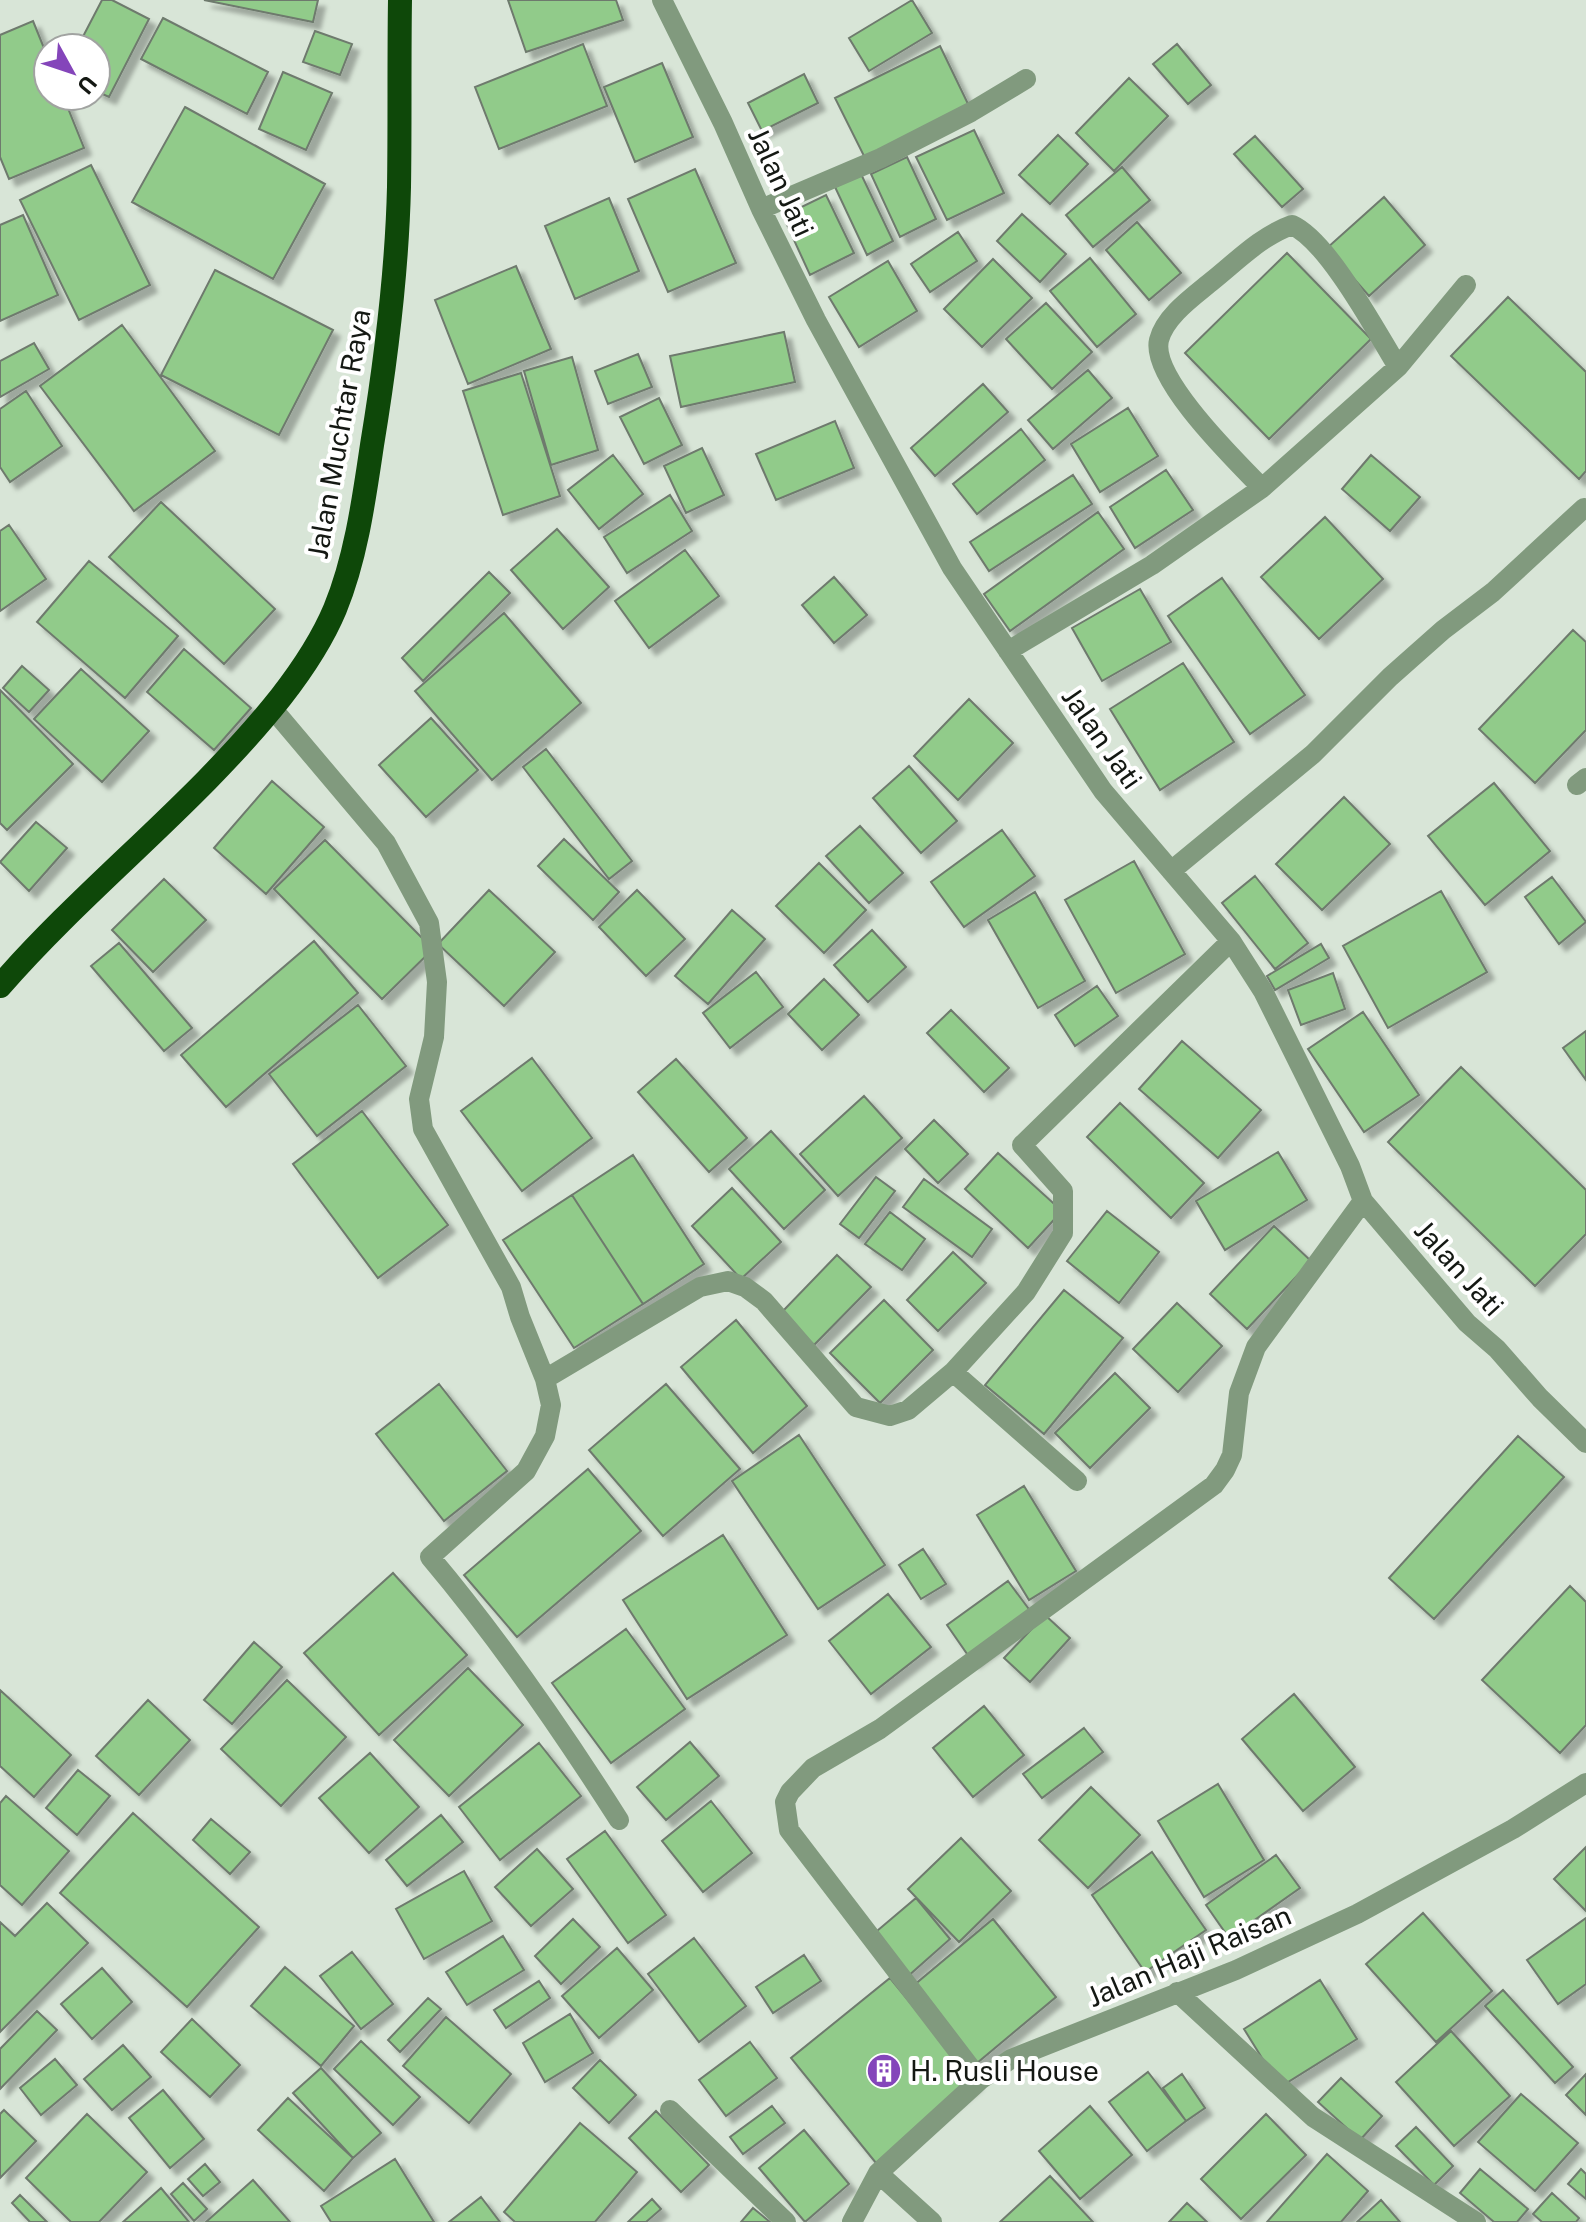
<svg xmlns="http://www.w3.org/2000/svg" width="1586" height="2222" viewBox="0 0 1586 2222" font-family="'Public Sans',sans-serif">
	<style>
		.building { fill: #91cb8a; stroke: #6e7a6d; stroke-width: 2; filter: url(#shadow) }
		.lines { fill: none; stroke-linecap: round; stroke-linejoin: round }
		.minor { stroke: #819a7e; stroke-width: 20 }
		.highway { stroke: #0e4809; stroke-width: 24 }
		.labels { text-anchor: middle; stroke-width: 8; stroke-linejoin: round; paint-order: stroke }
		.street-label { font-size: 28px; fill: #141813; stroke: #fff }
		.poi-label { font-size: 28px; fill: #141813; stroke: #fff; text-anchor: start }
	</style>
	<defs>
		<filter id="shadow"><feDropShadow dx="7" dy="7" stdDeviation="2" flood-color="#0004"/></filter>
	</defs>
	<rect width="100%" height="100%" fill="#d8e5d7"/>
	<path class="building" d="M102,0H112L149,19L109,97L96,91V48H77Z
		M204,0H318L313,22Z
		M508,0H616L623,20L526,52Z
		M912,0L932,33L869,71L849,38Z
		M163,18L268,72L247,114L141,59Z
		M33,21L48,58V96H63L84,148L9,179L0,157V35Z
		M315,31L352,44L340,75L303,62Z
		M583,44L607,106L499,149L475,87Z
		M1177,44L1211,85L1188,104L1153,64Z
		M940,46L969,106L865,158L835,98Z
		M662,63L693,137L635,162L604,87Z
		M283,72L332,93L306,150L259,129Z
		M804,74L818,103L762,131L748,103Z
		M1129,78L1168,116L1114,171L1076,133Z
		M185,107L325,184L273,279L132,202Z
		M974,130L1004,193L947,220L916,157Z
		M1058,135L1088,164L1050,204L1019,175Z
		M1255,136L1303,189L1282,207L1234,154Z
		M907,157L936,219L900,237L871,174Z
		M91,165L150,285L79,320L20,200Z
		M1122,167L1150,200L1093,247L1066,215Z
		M695,169L736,263L668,292L628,199Z
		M861,174L893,241L867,255L835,187Z
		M826,195L854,253L810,275L783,216Z
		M1384,197L1425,245L1369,296L1327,248Z
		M609,198L639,271L575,299L545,226Z
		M1022,214L1066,254L1040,282L997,241Z
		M23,215L58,295L0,321V225Z
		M1137,222L1181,273L1149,300L1106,250Z
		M958,232L977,261L930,292L911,264Z
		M1287,253L1371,339L1269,439L1185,353Z
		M1090,258L1136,314L1097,347L1050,291Z
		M993,259L1032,298L982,347L944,309Z
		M888,261L917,311L859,347L829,297Z
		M516,266L551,349L468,384L435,300Z
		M215,270L333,330L279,435L161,375Z
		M1508,297L1586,372V471L1579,479L1451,356Z
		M1046,303L1092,352L1052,389L1006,339Z
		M122,325L215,451L134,511L40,386Z
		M784,332L795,382L681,407L670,356Z
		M34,343L49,369L0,397V361Z
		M638,354L652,387L608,404L595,371Z
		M572,357L598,450L551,465L524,371Z
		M1088,370L1112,398L1053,449L1028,420Z
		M521,373L560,496L503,515L463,391Z
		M983,384L1008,412L935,476L911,448Z
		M26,391L62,446L10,482L0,467V409Z
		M659,398L682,445L644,464L620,417Z
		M1128,408L1158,456L1100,492L1071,444Z
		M835,421L854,468L776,500L756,454Z
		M1021,429L1045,460L977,514L953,484Z
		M702,448L724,495L686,513L664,466Z
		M613,455L643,494L599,529L568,490Z
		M1371,455L1420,497L1390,531L1342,489Z
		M1166,470L1193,510L1135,548L1110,507Z
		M1073,475L1092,504L989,571L970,542Z
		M670,495L692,531L627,573L604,537Z
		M161,502L275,609L224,664L109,557Z
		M1098,512L1124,549L1010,631L984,594Z
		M1325,517L1383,579L1319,639L1261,577Z
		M9,525L46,579L0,611V531Z
		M557,529L609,587L563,629L511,570Z
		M685,550L719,596L649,648L615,601Z
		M89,561L178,636L125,698L37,622Z
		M489,572L510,593L423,681L402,658Z
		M834,577L867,615L834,643L802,605Z
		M1222,578L1305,695L1250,734L1168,616Z
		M1140,589L1171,642L1102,681L1072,628Z
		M504,613L581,703L492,780L415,691Z
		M1573,630L1586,642V730L1535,783L1479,729Z
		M184,649L251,708L214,750L147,692Z
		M1183,663L1234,742L1160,790L1110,709Z
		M22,666L49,690L29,712L3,688Z
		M81,669L149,731L102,782L34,719Z
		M0,690L73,764L7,830L0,823Z
		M969,699L1013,743L958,800L914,756Z
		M431,718L478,770L426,817L379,765Z
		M546,749L632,861L609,879L523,767Z
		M909,766L957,821L921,853L873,798Z
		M272,781L324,827L266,894L214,848Z
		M1494,783L1550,851L1485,905L1428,836Z
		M1344,797L1390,844L1322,910L1276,864Z
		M36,822L67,848L29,891L0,862Z
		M860,826L903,873L869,903L826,856Z
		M1002,830L1035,876L964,927L931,882Z
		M564,839L619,892L593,920L538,866Z
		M325,840L433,949L382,999L274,889Z
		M1134,861L1185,954L1116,993L1065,900Z
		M819,863L866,910L824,953L776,906Z
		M1255,876L1308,943L1275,969L1222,903Z
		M1552,877L1586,922L1559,944L1525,897Z
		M164,879L206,920L153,972L112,930Z
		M489,890L555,952L504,1006L438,944Z
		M637,890L685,939L646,976L599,927Z
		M1441,891L1487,972L1388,1028L1343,946Z
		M1035,892L1085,981L1038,1008L988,920Z
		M732,910L765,939L708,1004L675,976Z
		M872,930L906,967L868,1002L834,965Z
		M314,941L358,993L226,1107L181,1055Z
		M119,943L192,1028L164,1051L91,966Z
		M1321,944L1329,958L1275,990L1267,976Z
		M756,972L783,1007L730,1048L703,1013Z
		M1333,973L1345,1009L1301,1025L1288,990Z
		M824,979L859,1015L822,1050L788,1014Z
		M1097,986L1118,1016L1075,1046L1055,1015Z
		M358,1005L406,1066L317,1136L269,1074Z
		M951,1010L1009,1068L984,1092L927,1033Z
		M1363,1012L1419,1095L1364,1132L1308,1049Z
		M1586,1031V1080L1563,1048Z
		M1182,1041L1261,1110L1218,1158L1139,1089Z
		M532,1058L592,1138L522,1191L461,1111Z
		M676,1059L747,1138L709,1172L638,1092Z
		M1461,1067L1586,1190V1234L1535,1286L1388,1142Z
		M864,1096L902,1138L838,1196L800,1154Z
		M1120,1103L1204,1183L1171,1218L1087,1137Z
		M362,1111L448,1225L378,1278L293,1164Z
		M934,1120L968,1154L938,1183L905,1149Z
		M771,1131L825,1190L784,1229L729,1169Z
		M1278,1152L1307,1200L1225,1250L1196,1201Z
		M998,1153L1062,1211L1028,1248L965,1189Z
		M633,1155L704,1264L643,1304L572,1195Z
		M876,1177L895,1191L859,1238L840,1224Z
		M924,1179L992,1229L972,1257L903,1207Z
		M732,1188L781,1242L741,1279L692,1226Z
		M572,1195L643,1304L574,1348L503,1240Z
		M1107,1211L1159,1252L1119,1303L1067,1261Z
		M890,1212L925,1239L902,1270L865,1244Z
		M1274,1226L1311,1261L1247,1329L1210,1294Z
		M953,1252L986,1283L938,1331L907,1300Z
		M837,1255L871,1287L814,1345L781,1313Z
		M1064,1290L1123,1338L1044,1434L985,1385Z
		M884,1300L933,1350L880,1403L830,1353Z
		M1177,1303L1222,1346L1178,1392L1133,1349Z
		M736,1320L807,1406L753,1453L681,1367Z
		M1115,1373L1150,1408L1090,1468L1055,1433Z
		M439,1384L507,1471L444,1521L376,1434Z
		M666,1384L740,1469L663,1536L589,1450Z
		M799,1435L885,1565L818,1609L732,1481Z
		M1518,1436L1564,1477L1434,1619L1389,1578Z
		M588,1469L641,1531L517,1637L464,1575Z
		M1024,1486L1076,1571L1029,1600L977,1515Z
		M723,1535L787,1635L687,1699L623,1600Z
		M923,1549L946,1584L921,1599L899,1565Z
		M393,1573L467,1655L379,1735L304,1653Z
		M1008,1581L1034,1616L972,1661L947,1625Z
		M1570,1586L1586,1602V1725L1560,1753L1482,1680Z
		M888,1594L931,1647L871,1694L829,1641Z
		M1045,1615L1070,1638L1030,1682L1004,1658Z
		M626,1629L685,1709L611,1763L552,1683Z
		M254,1642L282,1667L232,1724L204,1700Z
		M468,1668L523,1725L449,1796L394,1740Z
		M287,1680L346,1737L281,1806L221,1749Z
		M0,1690L71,1755L34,1797L0,1766Z
		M1294,1694L1355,1767L1303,1811L1242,1739Z
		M148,1700L190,1740L139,1795L96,1756Z
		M984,1706L1024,1755L973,1797L933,1748Z
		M1084,1728L1103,1752L1042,1798L1023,1774Z
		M690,1742L719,1776L666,1820L637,1787Z
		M539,1743L581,1796L500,1860L459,1807Z
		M370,1753L419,1807L369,1853L319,1798Z
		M78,1770L110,1796L77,1835L46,1808Z
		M1218,1784L1264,1860L1204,1897L1158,1821Z
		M1091,1787L1140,1835L1088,1888L1039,1840Z
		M6,1796L69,1851L22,1905L0,1885V1803Z
		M711,1801L752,1853L703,1892L662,1841Z
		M133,1813L259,1927L187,2007L60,1893Z
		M441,1815L463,1842L407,1886L386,1860Z
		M211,1819L250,1852L230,1874L193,1840Z
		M605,1831L666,1915L628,1943L567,1859Z
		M961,1838L1011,1891L959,1942L908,1889Z
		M1586,1847V1911L1554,1879Z
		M537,1849L573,1889L531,1926L495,1887Z
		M1152,1852L1206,1930L1145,1972L1092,1895Z
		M1276,1855L1300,1888L1229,1938L1206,1905Z
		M464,1871L492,1921L424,1959L396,1909Z
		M916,1898L950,1939L907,1977L871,1936Z
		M47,1903L88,1943L0,2032V1922L15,1936Z
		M1423,1913L1492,1991L1436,2042L1366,1964Z
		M1586,1918V1984L1558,2004L1527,1960Z
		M573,1919L600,1947L561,1984L535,1956Z
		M993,1919L1056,1997L977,2063L913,1986Z
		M503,1936L524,1970L467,2005L446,1972Z
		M694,1938L746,2006L699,2042L648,1974Z
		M617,1948L653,1990L599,2038L562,1996Z
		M352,1952L393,2004L361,2029L320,1976Z
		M804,1955L821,1981L773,2013L756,1987Z
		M285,1967L354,2026L321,2066L251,2006Z
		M102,1968L132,2002L92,2039L61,2004Z
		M890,1978L975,2082L876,2163L791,2058Z
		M1320,1980L1357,2039L1280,2087L1244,2029Z
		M539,1981L550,1998L506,2028L494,2010Z
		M1503,1990L1573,2067L1555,2083L1485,2006Z
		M428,1998L441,2009L400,2052L388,2040Z
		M37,2011L57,2030L0,2089V2049Z
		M570,2014L593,2053L545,2082L523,2043Z
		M446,2017L511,2074L469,2123L403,2066Z
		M192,2019L240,2065L210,2097L161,2052Z
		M1451,2031L1510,2096L1454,2146L1396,2082Z
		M361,2041L420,2097L393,2125L334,2069Z
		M750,2042L777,2078L726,2116L699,2080Z
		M123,2045L151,2077L112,2110L84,2079Z
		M55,2059L77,2085L41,2115L20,2088Z
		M600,2060L636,2095L609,2123L573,2088Z
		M321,2068L381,2133L353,2158L293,2093Z
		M1148,2072L1186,2121L1147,2151L1109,2102Z
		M1182,2074L1205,2108L1186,2121L1163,2088Z
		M1586,2074V2115L1566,2095Z
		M1341,2078L1382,2116L1360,2140L1318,2102Z
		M163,2090L204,2139L170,2168L129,2118Z
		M1521,2094L1578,2143L1535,2191L1478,2142Z
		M288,2098L353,2158L324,2191L258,2130Z
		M772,2106L785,2123L743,2154L730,2137Z
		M1090,2106L1132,2155L1080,2199L1039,2151Z
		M4,2110L36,2141L0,2178V2114Z
		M656,2111L709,2165L681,2192L629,2138Z
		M87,2114L147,2172L99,2222H71L26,2178Z
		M1266,2114L1306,2155L1241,2219L1201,2179Z
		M580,2123L637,2172L595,2222H515L504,2212Z
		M1416,2127L1453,2166L1434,2185L1396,2146Z
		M804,2130L849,2184L805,2222L759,2168Z
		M1327,2154L1368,2191L1341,2222H1267Z
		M395,2159L434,2222H331L321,2206Z
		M205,2164L220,2182L203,2196L188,2179Z
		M1480,2169L1528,2209L1517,2222H1494L1460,2193Z
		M1581,2169L1586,2174V2199L1568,2184Z
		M1050,2176L1093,2222H1000Z
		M253,2180L290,2222H206Z
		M183,2183L207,2209L194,2221L171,2194Z
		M161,2188L189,2222H123Z
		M1552,2193L1579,2218L1576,2222H1542L1533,2214Z
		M20,2195L47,2222H30L12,2203Z
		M481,2197L500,2222H449Z
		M652,2199L661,2209L646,2222H628Z
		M1381,2200L1400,2222H1357Z
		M1187,2203L1207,2222H1169Z
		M753,2208L770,2222H741Z"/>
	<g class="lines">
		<path class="minor" d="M662,0L723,123L761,209L816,320L952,568L1103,791L1231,941L1263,991L1350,1166L1363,1201L1467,1323L1497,1349L1540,1398L1586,1443
			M761,209L881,158L971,112L1026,79
			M1262,488C1236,461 1150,378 1159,340C1165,316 1194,296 1212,281C1237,261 1261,236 1292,225C1328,241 1376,331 1398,367
			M1008,651L1152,565L1262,488L1398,367L1466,285
			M272,708L386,843L429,923L437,982L434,1037L419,1099L423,1129L511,1287L520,1317L545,1379L551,1405L545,1436L526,1471L430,1557C500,1640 561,1729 619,1820
			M1577,785L1586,778
			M1171,871L1313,754L1390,677L1443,630L1493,592L1584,508
			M545,1379L700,1287L728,1281L745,1287L764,1301L856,1407L890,1416L908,1410L953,1372
			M1077,1481L953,1372L1026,1292L1063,1233V1191L1022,1145L1231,941
			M1177,1992L1313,2117L1476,2222
			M980,2080L789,1830L785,1802L790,1792L813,1768L880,1729L1214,1485L1225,1470L1232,1455L1239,1393L1256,1347L1363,1201
			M670,2110L786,2222
			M878,2173L932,2222
			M852,2222L878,2173L980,2080L1011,2059L1236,1970L1357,1914L1513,1829L1586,1783"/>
		<path class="highway" d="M0,986C89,884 197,803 281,697C302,670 322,640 335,609C356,558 364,499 372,445C386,360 397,273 399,187C400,125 399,62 400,0"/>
	</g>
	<defs>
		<g id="building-disc" transform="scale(1.8)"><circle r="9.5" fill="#8445ba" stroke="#fff"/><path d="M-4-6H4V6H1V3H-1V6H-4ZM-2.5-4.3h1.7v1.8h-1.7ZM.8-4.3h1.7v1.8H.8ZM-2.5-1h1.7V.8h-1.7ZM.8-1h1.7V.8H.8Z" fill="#fff"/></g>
	</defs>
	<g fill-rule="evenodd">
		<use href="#building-disc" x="884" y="2071"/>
	</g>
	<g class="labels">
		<g class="street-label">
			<text transform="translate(781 182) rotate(65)" y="10">Jalan Jati</text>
			<text transform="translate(339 434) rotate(-80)" y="10">Jalan Muchtar Raya</text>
			<text transform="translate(1102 738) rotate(55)" y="10">Jalan Jati</text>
			<text transform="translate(1459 1268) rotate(48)" y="10">Jalan Jati</text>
			<text transform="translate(1189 1956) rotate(-23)" y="10">Jalan Haji Raisan</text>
		</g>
		<g class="poi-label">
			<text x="910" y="2081">H. Rusli House</text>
		</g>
	</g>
	<g transform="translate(72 72) rotate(130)"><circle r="38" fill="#ffffff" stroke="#a1a3a1" stroke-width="2"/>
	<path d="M0-6L14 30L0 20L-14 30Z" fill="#8445ba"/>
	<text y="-12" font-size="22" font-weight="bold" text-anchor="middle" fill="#141813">U</text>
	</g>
</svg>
